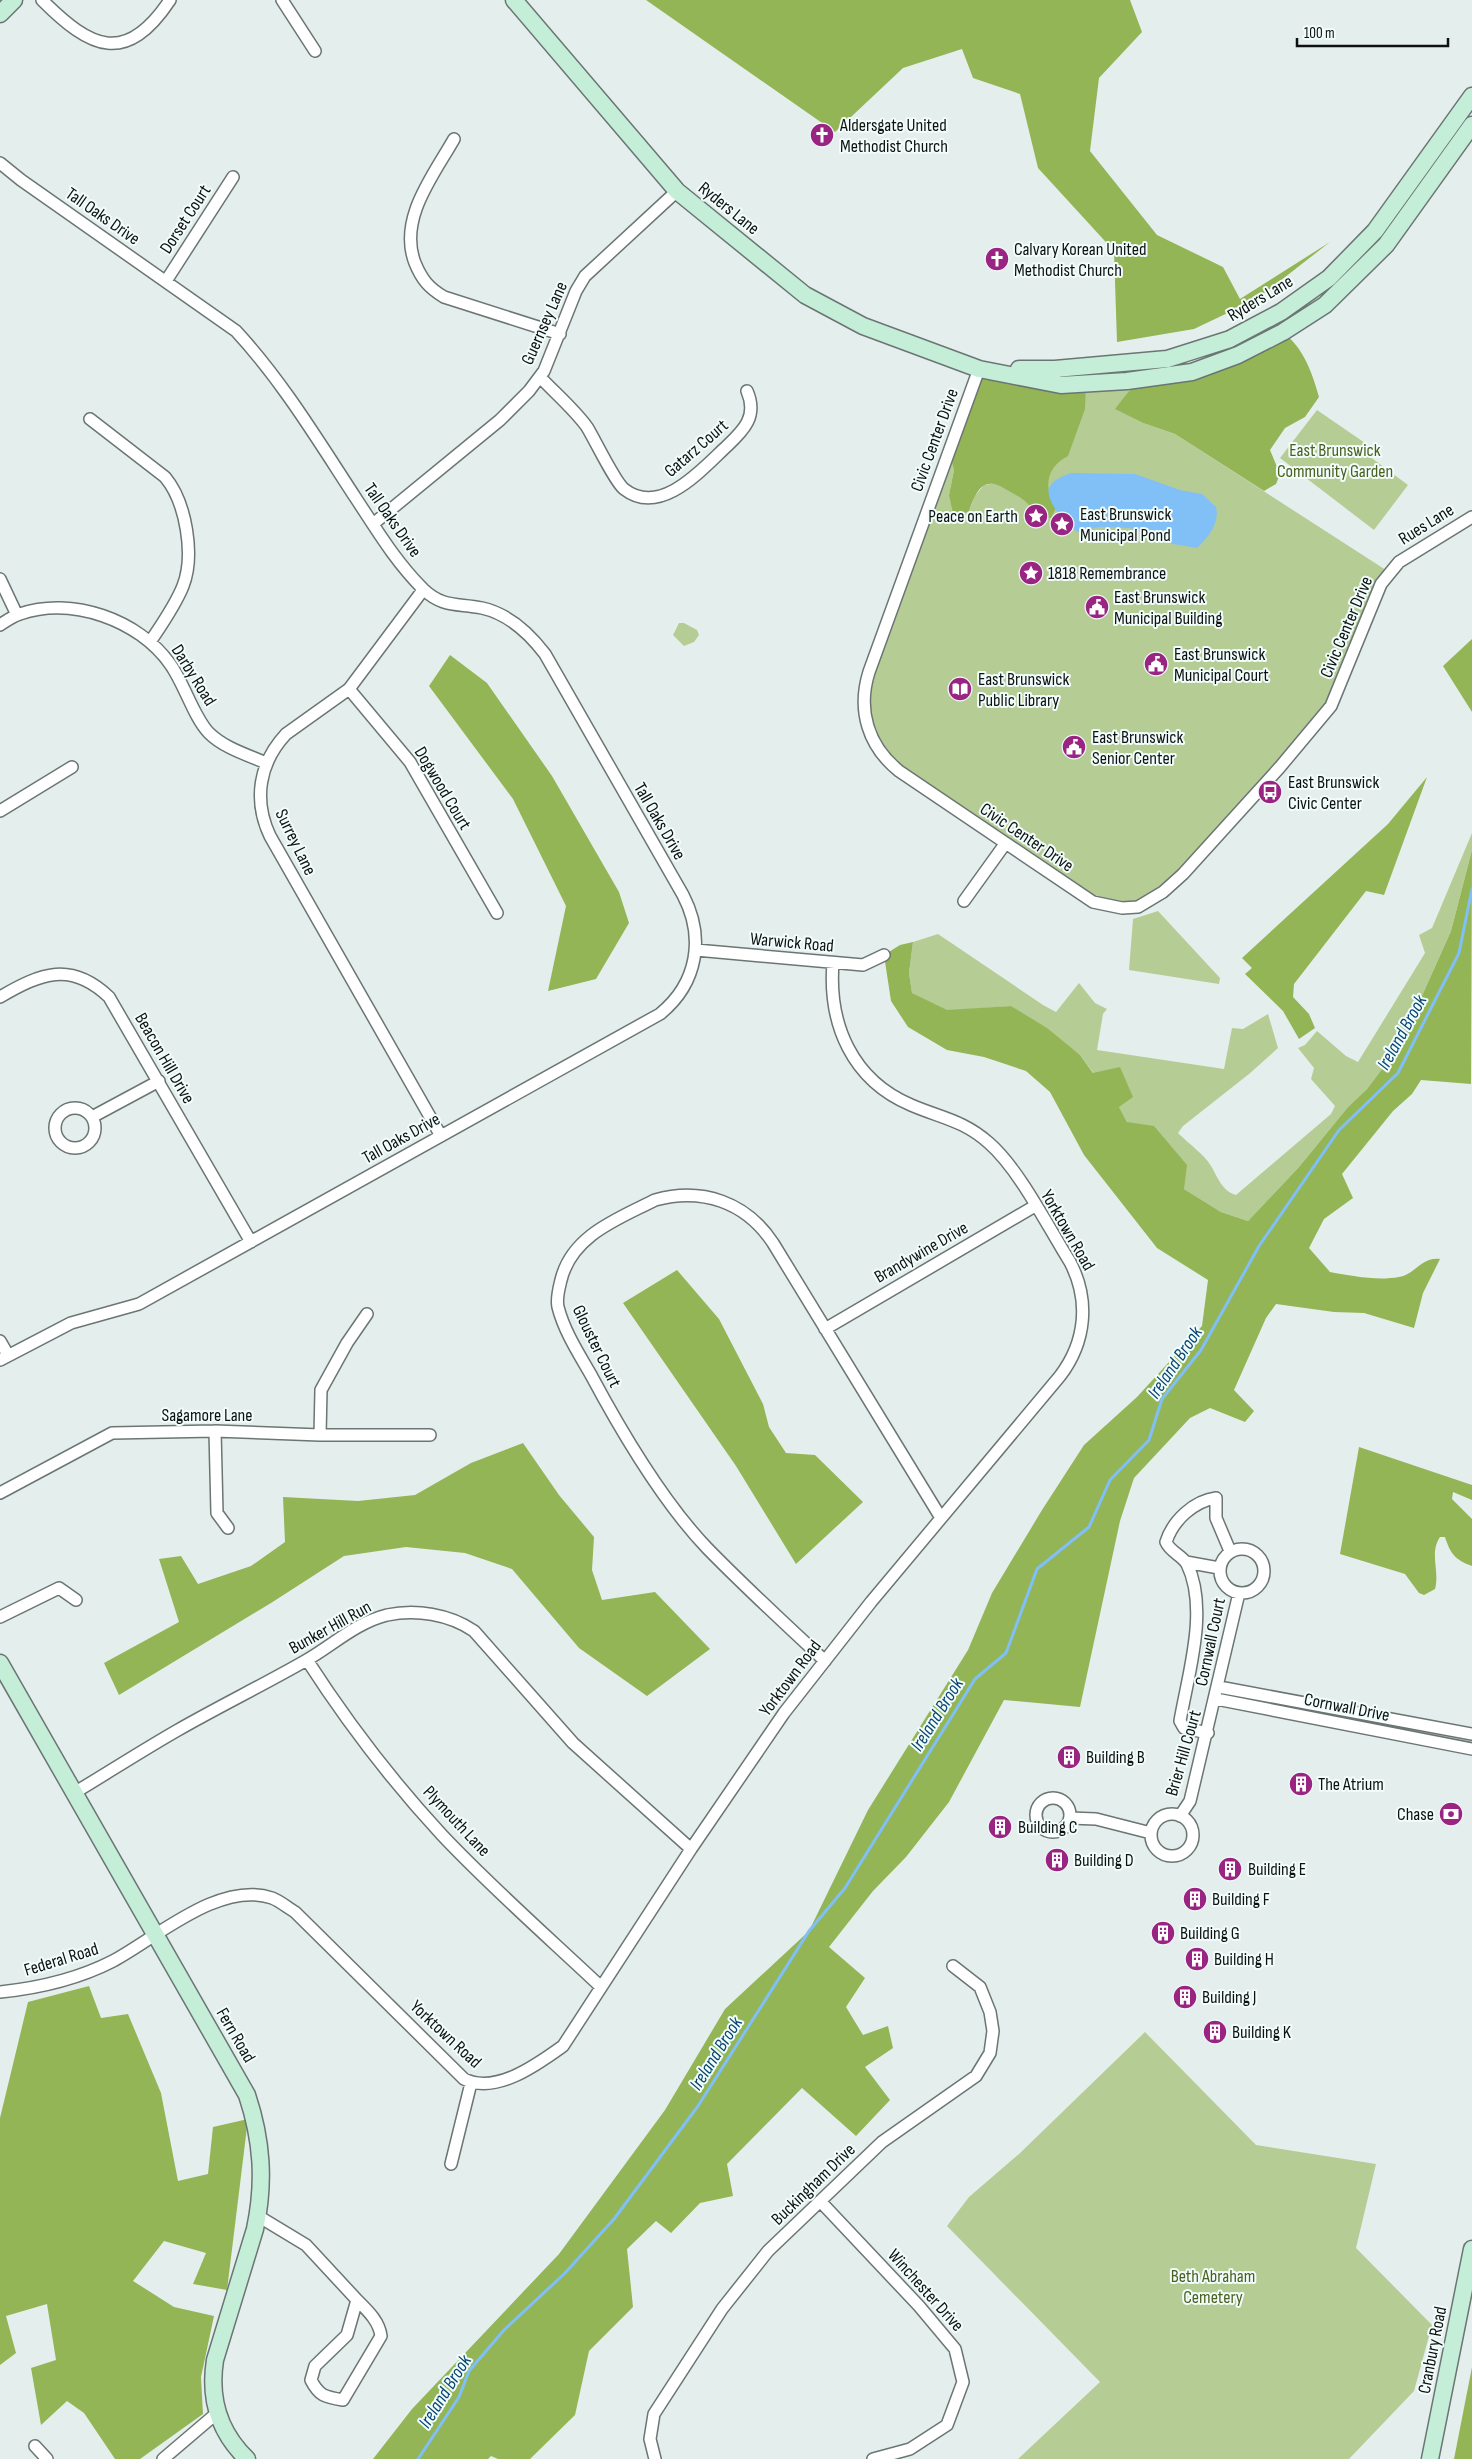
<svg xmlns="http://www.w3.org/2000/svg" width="1472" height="2459" viewBox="0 0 1472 2459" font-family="'Sofia Sans Condensed',sans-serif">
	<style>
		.green { fill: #b6cc95 }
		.forest { fill: #93b556 }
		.water { fill: #81bff7 }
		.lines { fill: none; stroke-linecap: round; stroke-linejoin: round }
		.stream { stroke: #81bff7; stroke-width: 3 }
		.street-casing { stroke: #6b7574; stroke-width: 14 }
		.secondary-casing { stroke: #6b7574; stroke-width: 19 }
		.street { stroke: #fff; stroke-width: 11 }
		.secondary { stroke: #c5eed9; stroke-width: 16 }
		.labels { text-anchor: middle; stroke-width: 4; stroke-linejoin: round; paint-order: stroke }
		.poi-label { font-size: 18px; fill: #0d1110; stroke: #f1fcfb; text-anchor: start }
		.street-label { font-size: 18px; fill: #0d1110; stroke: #f1fcfb }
		.park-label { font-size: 18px; fill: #4a601e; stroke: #f1fcfb }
		.water-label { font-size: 19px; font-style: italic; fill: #084672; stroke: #f1fcfb }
	</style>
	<rect width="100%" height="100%" fill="#e4efed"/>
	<path class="green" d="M1146,378L1128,392L1116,409L1143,423L1175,434L1389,572L1317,723L1150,901L1107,907L886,759L863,701L949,452L954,470L949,495L969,511L975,496L984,485L997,483L1053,468L1057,461L1086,383Z
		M1317,410L1368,445L1369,456L1408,485L1374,530L1280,458Z
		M679,623H684L697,630L699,635L694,642L684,646L673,635Z
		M1472,833V850L1451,931L1400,1045L1367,1089L1348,1107L1299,1167L1248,1221L1221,1212L1184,1189L1127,1122L1119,1107L1080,1055L1011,1006L946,1011L912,993L909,973L913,942L938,934L1043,1005L1056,1012L1079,983L1095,1003L1107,1009L1103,1014L1097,1050L1224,1069L1232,1028L1243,1029L1268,1014L1278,1048L1249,1074L1183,1126L1178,1133C1185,1140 1205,1156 1209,1163C1217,1174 1220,1190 1236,1195L1331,1114L1335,1106L1311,1079L1314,1068L1298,1048L1305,1045L1317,1031L1346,1056L1358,1062L1425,953L1419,935L1432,928Z
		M1158,911L1220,978L1219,984L1129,970L1133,919Z
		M1145,2032L1256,2145L1376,2164L1356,2248L1432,2325L1414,2391L1349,2459H1018L1100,2382L947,2226L969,2197L1019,2154Z"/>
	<path class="forest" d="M646,0H1130L1142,32L1099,78L1090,151L1157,235L1223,267L1240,299L1330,242L1257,299L1194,329L1117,342L1114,251L1038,168L1020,94L973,78L962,49L903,68L835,132Z
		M1283,332C1304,349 1312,372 1319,397L1305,417L1285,428L1270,450L1280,474L1276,484L1264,491L1175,434L1143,423L1115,409L1128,392L1146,378L1192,372Z
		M979,369L1086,383L1085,409L1068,456C1046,467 1043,488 1056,508L1051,518H1041C1035,514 1032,508 1027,503C1022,498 1014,494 1007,490C984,475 977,489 969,511L960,515L953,513L949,495L954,470L949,452Z
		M1472,639V712L1443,666Z
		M450,655L487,683L552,776L619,892L629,923L596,979L548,991L566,906L513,799L429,686Z
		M1427,777L1384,895L1366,891L1294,984L1293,997L1309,1014L1315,1028L1299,1039L1283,1011L1245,974L1252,968L1242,958L1388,824Z
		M1472,850L1471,1084L1421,1080L1412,1094L1393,1111L1342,1174L1353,1198L1324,1219L1309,1248L1330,1272C1352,1276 1377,1281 1399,1277C1416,1274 1421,1257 1440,1259L1423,1293L1414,1328L1364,1313L1334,1312L1276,1304L1266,1318L1234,1390L1254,1411L1245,1422L1210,1408L1190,1418L1134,1478L1120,1521L1080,1707L1004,1700L949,1802L906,1857L873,1891L829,1947L865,1978L846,2007L863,2035L888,2026L893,2048L865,2067L890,2100L856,2136L802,2088L727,2164L733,2196L700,2203L671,2233L656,2221L627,2249L633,2307L589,2351L575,2415L530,2459H498L491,2456L488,2459H373L412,2409L559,2254L665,2110L725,2009L809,1931L868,1810L968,1650L992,1593L1042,1510L1084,1445L1137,1397L1202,1326L1208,1280L1157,1248L1084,1155L1050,1092L1026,1071L984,1057L947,1050L908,1027L891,1001L884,955L900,945L913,942L909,973L912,993L947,1010L1011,1006L1047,1028L1080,1055L1093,1073L1120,1067L1133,1097L1119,1107L1127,1122L1154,1126L1187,1165L1184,1189L1221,1212L1248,1221L1299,1167L1348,1107L1367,1089L1400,1045L1451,931Z
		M677,1270L719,1319L763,1404L769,1427L786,1453L815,1455L863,1502L796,1564L736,1466L623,1303Z
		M523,1443L559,1495L594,1537L592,1570L602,1600L655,1592L710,1649L647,1696L579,1648L512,1569L465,1553L406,1547L344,1556L271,1603L119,1695L104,1663L179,1622L159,1559L181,1556L198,1584L251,1566L285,1542L283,1497L358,1501L415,1495L471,1463Z
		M1359,1447L1472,1485V1500L1453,1492L1452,1499L1472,1519V1566C1455,1560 1450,1553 1445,1537H1440C1429,1553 1440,1571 1435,1589L1424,1595L1419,1593L1405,1574L1340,1554Z
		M89,1986L101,2018L128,2014L161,2093L178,2181L208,2174L213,2127L248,2119L227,2290L193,2284L206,2253L164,2241L133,2281L174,2307L214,2316L201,2377L203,2414L140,2459H115L84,2413L67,2401L41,2425L31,2368L56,2360L47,2304L6,2316L16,2353L0,2365V2118L28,2002Z
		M1472,2367V2459H1454Z"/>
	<path class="water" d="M1071,473L1135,474L1180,490L1202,494L1216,507C1220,524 1208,537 1197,548L1173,544L1130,528L1099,527L1078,532C1068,528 1045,501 1049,488C1052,480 1063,476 1071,473Z"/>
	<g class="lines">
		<path class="stream" d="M418,2459L459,2397L469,2371L504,2330L565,2273L614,2219L698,2106L809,1931L845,1888L975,1679L1006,1653L1037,1569L1089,1527L1110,1480L1149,1440L1162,1399L1201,1350L1259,1246L1339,1130L1398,1073L1459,953L1472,889"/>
		<g class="street-casing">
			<path id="street" d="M42,0C91,49 126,66 170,0
				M282,0L315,51
				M454,139C433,176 398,219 415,263C422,280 429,288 444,297L560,334
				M0,163L21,180L236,331C283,382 319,442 357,500C378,532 396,562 423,589C443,608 457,603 482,608C509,614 529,633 545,654L683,895C705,937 698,983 660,1014L139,1304L71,1323L0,1360
				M166,281L233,177
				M979,369L869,672C857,710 868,746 899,771L1093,902L1122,908L1138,907L1163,892L1183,874L1280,767L1331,706L1381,584L1399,562L1472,517
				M540,377C555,393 574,409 587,427C595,440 615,482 624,489C661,518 703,468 727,446C744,430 758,416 747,391
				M90,419L165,477C186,502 195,555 183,586C175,606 162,624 150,642
				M373,524L500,420L529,391L544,371L576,291L585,276L677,191
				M0,579L17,615
				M423,590L349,689L286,734C259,763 253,800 270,836L441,1136
				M0,625C6,621 13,616 20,614C72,596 139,620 170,664C184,683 194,718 209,733C224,748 248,755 266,763
				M349,689L410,762L497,913
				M0,811L72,767
				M964,901L1005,844
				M696,950L863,965L884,955
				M0,997C41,973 71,961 109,997L251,1242
				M55 1128a20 20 0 1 1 40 0a20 20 0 1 1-40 0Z
				M92,1117L159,1081
				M825,1329L1035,1206
				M0,1341L8,1355
				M215,1431L217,1513L228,1528
				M320,1435L321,1390L347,1343L367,1314
				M0,1493L112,1433L215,1431L320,1435H430
				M1220 1571a22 22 0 1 1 44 0a22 22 0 1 1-44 0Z
				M1186,1562L1219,1568
				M0,1617L59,1588L76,1600
				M307,1660C347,1722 392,1781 442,1835C492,1888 548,1937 601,1987
				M825,1661C785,1624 745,1587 707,1548C663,1502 621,1431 591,1375C579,1354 564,1331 558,1307C556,1299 559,1288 561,1280C572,1235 618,1219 655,1200C702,1187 746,1202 773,1243L941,1518
				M1219,1687L1472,1734
				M1216,1699L1472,1749
				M1208,1733L1184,1728L1180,1721C1188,1674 1209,1609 1187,1564C1182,1555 1170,1552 1166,1542C1173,1520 1194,1501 1216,1498V1518L1230,1551
				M74,1793C109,1772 143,1750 178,1730C220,1706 263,1685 305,1661C332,1646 355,1623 387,1615C416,1609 449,1614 474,1631L573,1743L691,1849
				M1036 1815a17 17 0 1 1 34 0a17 17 0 1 1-34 0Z
				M1151 1835a21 21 0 1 1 42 0a21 21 0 1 1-42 0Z
				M1180,1816L1190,1801L1239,1593
				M1070,1818L1096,1819L1151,1833
				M0,1992C39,1988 78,1979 113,1961C156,1938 220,1880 272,1898C280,1901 288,1908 295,1912L464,2079C496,2095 538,2064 563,2046L691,1849L784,1713L871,1602L1060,1376C1086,1342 1090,1300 1070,1262C1048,1227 1019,1169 989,1143C963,1120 941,1118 911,1105C852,1080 828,1024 833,963
				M451,2164L471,2083
				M820,2201L919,2306L955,2349L963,2382L947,2425L910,2449L873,2459
				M258,2216L306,2245L357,2300
				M357,2300C368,2311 379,2321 381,2336L343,2400C325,2397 319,2396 311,2380L315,2366L347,2335Z
				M35,2446L47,2459
				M163,2459L217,2413
				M655,2459L650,2439L654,2414L722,2309L768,2251L882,2142L976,2076L990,2053L993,2031L990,2012L980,1987L953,1966"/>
		</g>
		<g class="secondary-casing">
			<path id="secondary" d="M514,0L677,191L805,295L863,326L979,369L1061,385L1127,381L1192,372L1238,355L1283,332L1325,305L1386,245L1472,125
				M0,14L14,0
				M1019,369H1055L1167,359L1230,339L1281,312L1329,278L1375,231L1472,96
				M0,1663L247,2095C262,2140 265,2182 255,2229L215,2360C209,2398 219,2432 247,2459
				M1430,2459L1472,2249"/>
		</g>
		<use href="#street" class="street"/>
		<use href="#secondary" class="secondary"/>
	</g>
	<defs>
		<g id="church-disc" transform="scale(1.25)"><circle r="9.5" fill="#992481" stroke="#f1fcfb"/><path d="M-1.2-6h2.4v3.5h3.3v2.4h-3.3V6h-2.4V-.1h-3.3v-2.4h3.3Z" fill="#fff"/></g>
		<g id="sight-disc" transform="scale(1.25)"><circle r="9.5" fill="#992481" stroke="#f1fcfb"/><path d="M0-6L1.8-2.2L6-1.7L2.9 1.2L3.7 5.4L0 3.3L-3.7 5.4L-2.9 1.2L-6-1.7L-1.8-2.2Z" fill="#fff"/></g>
		<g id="civic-disc" transform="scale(1.25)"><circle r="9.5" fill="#992481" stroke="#f1fcfb"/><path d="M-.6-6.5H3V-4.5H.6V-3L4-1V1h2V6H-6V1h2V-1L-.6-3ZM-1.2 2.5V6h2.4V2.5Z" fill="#fff"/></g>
		<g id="library-disc" transform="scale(1.25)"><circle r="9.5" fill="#992481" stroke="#f1fcfb"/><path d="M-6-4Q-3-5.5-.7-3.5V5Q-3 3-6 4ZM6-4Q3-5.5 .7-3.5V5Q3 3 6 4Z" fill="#fff"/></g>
		<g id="bus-disc" transform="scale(1.25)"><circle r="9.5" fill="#992481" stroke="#f1fcfb"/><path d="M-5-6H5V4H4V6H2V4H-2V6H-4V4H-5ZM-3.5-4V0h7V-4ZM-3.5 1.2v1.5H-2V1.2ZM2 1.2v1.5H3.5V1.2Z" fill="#fff"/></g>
		<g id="building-disc" transform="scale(1.25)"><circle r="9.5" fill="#992481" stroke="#f1fcfb"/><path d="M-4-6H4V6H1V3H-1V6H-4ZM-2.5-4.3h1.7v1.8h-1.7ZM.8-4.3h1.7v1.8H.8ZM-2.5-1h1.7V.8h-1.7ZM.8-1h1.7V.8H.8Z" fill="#fff"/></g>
		<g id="bank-disc" transform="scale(1.25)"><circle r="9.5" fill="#992481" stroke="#f1fcfb"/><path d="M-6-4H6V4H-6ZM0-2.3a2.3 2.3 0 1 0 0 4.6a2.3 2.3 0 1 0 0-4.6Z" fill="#fff"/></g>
	</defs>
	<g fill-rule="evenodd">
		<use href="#church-disc" x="822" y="135"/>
		<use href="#church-disc" x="997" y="259"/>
		<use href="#sight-disc" x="1036" y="516"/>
		<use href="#sight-disc" x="1062" y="524"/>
		<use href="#sight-disc" x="1031" y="573"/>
		<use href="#civic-disc" x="1097" y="607"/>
		<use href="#civic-disc" x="1156" y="664"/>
		<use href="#library-disc" x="960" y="689"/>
		<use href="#civic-disc" x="1074" y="747"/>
		<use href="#bus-disc" x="1270" y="792"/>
		<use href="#building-disc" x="1069" y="1757"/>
		<use href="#building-disc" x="1301" y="1784"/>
		<use href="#bank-disc" x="1451" y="1814"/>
		<use href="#building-disc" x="1000" y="1827"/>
		<use href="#building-disc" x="1057" y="1860"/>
		<use href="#building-disc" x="1230" y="1869"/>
		<use href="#building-disc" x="1195" y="1899"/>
		<use href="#building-disc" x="1163" y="1933"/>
		<use href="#building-disc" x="1197" y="1959"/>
		<use href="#building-disc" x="1185" y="1997"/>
		<use href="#building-disc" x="1215" y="2032"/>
	</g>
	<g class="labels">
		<g class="poi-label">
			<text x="840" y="131">Aldersgate United<tspan x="840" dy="21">Methodist Church</tspan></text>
			<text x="1014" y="255">Calvary Korean United<tspan x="1014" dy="21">Methodist Church</tspan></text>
			<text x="1080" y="520">East Brunswick<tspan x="1080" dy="21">Municipal Pond</tspan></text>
			<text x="1018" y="522" text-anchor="end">Peace on Earth</text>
			<text x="1048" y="579">1818 Remembrance</text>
			<text x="1114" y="603">East Brunswick<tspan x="1114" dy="21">Municipal Building</tspan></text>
			<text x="1174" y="660">East Brunswick<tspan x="1174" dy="21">Municipal Court</tspan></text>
			<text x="978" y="685">East Brunswick<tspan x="978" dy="21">Public Library</tspan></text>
			<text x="1092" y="743">East Brunswick<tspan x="1092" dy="21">Senior Center</tspan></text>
			<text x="1288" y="788">East Brunswick<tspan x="1288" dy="21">Civic Center</tspan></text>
			<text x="1086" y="1763">Building B</text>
			<text x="1318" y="1790">The Atrium</text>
			<text x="1434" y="1820" text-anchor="end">Chase</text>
			<text x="1018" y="1833">Building C</text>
			<text x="1074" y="1866">Building D</text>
			<text x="1248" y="1875">Building E</text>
			<text x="1212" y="1905">Building F</text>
			<text x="1180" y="1939">Building G</text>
			<text x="1214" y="1965">Building H</text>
			<text x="1202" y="2003">Building J</text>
			<text x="1232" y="2038">Building K</text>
		</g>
		<g class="street-label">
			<text transform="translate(729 208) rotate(39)" y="6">Ryders Lane</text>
			<text transform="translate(103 216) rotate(35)" y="6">Tall Oaks Drive</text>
			<text transform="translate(185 219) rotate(-57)" y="6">Dorset Court</text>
			<text transform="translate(1260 298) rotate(-31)" y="6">Ryders Lane</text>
			<text transform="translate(544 323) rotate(-66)" y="6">Guernsey Lane</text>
			<text transform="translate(934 440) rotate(-70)" y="6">Civic Center Drive</text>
			<text transform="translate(696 448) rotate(-41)" y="6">Gatarz Court</text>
			<text transform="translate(393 520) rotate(55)" y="6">Tall Oaks Drive</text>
			<text transform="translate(1426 524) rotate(-32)" y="6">Rues Lane</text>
			<text transform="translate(1346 627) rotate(-67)" y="6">Civic Center Drive</text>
			<text transform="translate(194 675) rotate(58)" y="6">Darby Road</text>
			<text transform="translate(443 788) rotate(59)" y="6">Dogwood Court</text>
			<text transform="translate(660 821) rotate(60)" y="6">Tall Oaks Drive</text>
			<text transform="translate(1027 837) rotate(34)" y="6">Civic Center Drive</text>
			<text transform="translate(296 842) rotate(64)" y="6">Surrey Lane</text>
			<text transform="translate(792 942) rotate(5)" y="6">Warwick Road</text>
			<text transform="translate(165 1058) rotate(60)" y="6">Beacon Hill Drive</text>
			<text transform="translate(401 1138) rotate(-29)" y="6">Tall Oaks Drive</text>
			<text transform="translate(1068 1230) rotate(60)" y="6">Yorktown Road</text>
			<text transform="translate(921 1252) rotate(-30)" y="6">Brandywine Drive</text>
			<text transform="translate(597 1346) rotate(64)" y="6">Glouster Court</text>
			<text x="207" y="1421">Sagamore Lane</text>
			<text transform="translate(330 1627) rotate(-29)" y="6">Bunker Hill Run</text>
			<text transform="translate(1210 1642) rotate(-78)" y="6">Cornwall Court</text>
			<text transform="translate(790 1678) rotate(-53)" y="6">Yorktown Road</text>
			<text transform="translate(1347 1707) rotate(11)" y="6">Cornwall Drive</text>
			<text transform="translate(1183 1753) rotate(-74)" y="6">Brier Hill Court</text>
			<text transform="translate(457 1821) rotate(47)" y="6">Plymouth Lane</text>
			<text transform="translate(61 1959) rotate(-17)" y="6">Federal Road</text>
			<text transform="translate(446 2034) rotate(43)" y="6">Yorktown Road</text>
			<text transform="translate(236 2035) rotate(60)" y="6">Fern Road</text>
			<text transform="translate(813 2184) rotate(-44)" y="6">Buckingham Drive</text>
			<text transform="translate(926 2290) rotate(48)" y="6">Winchester Drive</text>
			<text transform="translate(1432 2350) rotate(-79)" y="6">Cranbury Road</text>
		</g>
		<g class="park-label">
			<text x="1335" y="456">East Brunswick<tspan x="1335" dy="21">Community Garden</tspan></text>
			<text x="1213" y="2282">Beth Abraham<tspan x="1213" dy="21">Cemetery</tspan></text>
		</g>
		<g class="water-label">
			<text transform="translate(1401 1032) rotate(-61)" y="7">Ireland Brook</text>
			<text transform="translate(1174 1362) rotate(-56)" y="7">Ireland Brook</text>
			<text transform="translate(936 1714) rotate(-58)" y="7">Ireland Brook</text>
			<text transform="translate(715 2053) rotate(-58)" y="7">Ireland Brook</text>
			<text transform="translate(444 2391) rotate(-58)" y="7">Ireland Brook</text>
		</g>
	</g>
	<path d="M1297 38v8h151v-8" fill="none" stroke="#0d1110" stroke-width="2.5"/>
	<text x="1304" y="38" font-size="15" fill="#0d1110" stroke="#f1fcfb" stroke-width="4" paint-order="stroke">100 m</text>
</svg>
